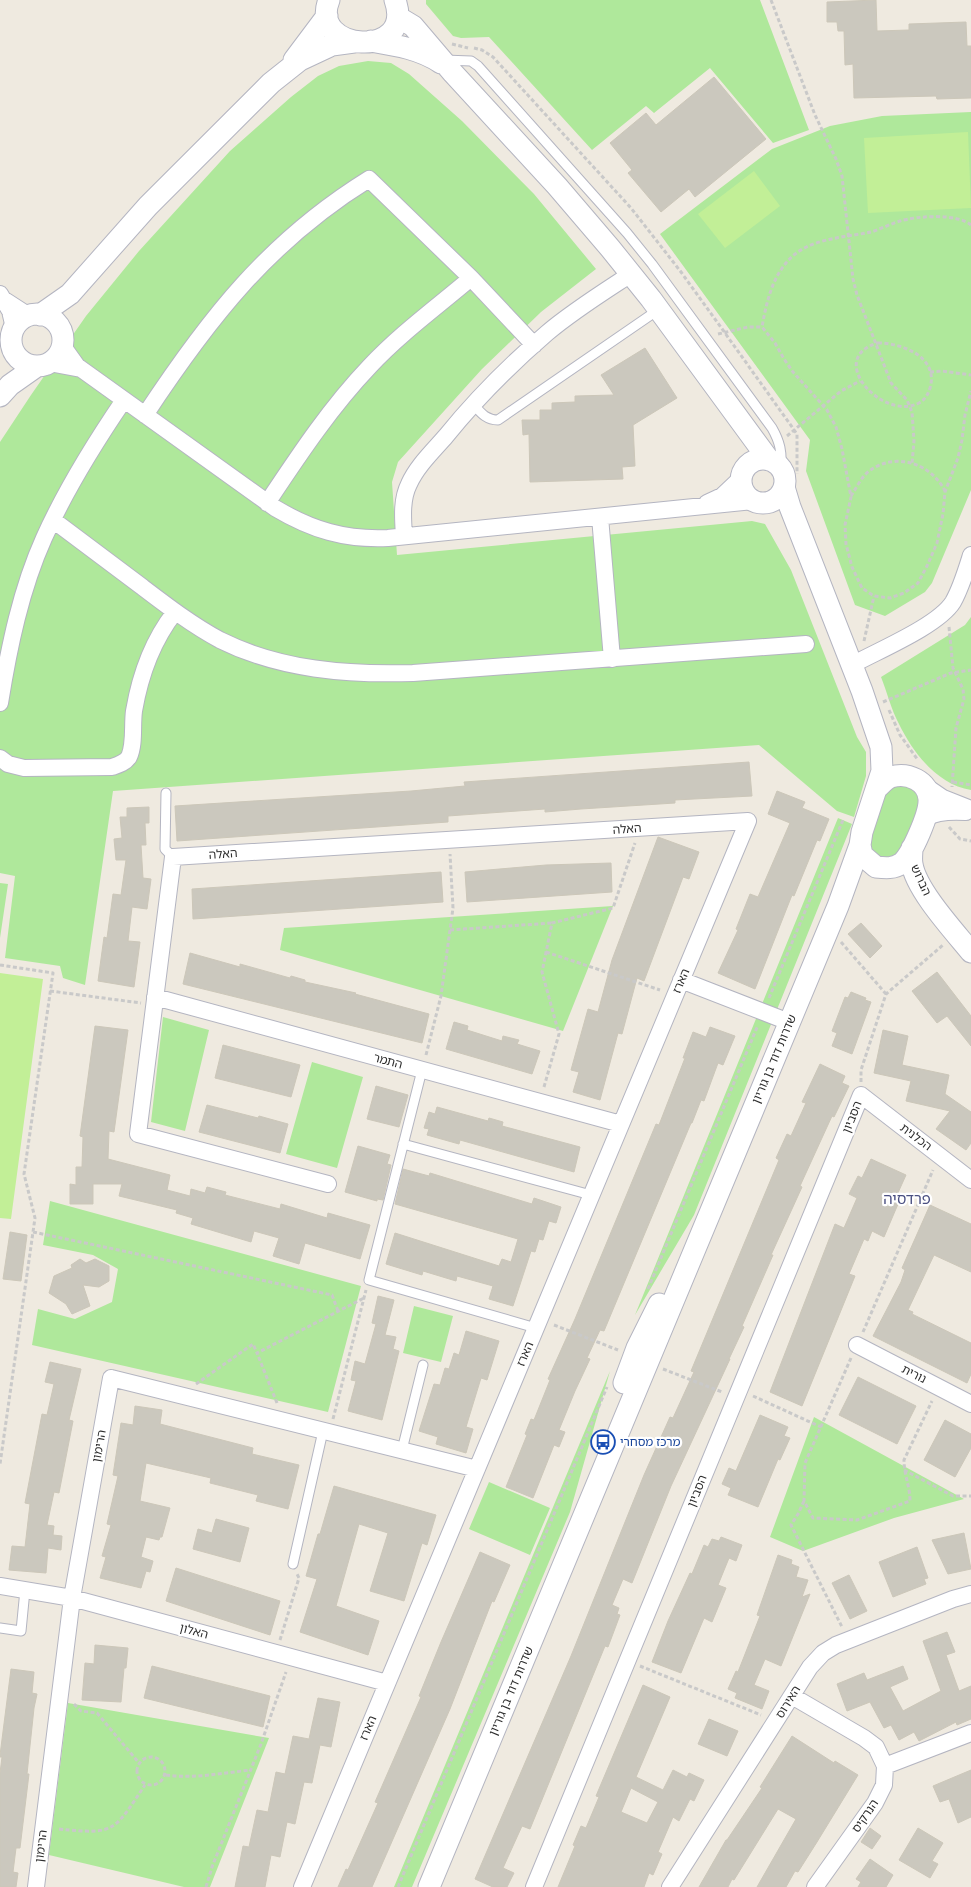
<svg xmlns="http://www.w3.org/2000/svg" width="971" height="1887" viewBox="0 0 971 1887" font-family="Poppins,'Noto Sans Hebrew',sans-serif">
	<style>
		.green { fill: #afe89b }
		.pitch { fill: #c2ef97 }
		.building { fill: #cbc8be; stroke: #ccc7b9; fill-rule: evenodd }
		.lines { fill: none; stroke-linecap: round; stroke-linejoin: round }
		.service-casing { stroke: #b4b5c1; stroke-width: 11 }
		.minor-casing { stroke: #b4b5c1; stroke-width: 18 }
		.tertiary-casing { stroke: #b4b5c1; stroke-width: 23 }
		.path { stroke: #c9c9c9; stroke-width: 3; stroke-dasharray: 4 2.5; stroke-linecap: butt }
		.service { stroke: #fff; stroke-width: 9 }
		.minor { stroke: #fff; stroke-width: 16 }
		.tertiary { stroke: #fff; stroke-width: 21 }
		.labels { text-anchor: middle; stroke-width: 4.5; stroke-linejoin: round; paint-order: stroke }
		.street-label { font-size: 12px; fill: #2e2e2e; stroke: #fff }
		.transit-label { font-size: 12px; fill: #164399; stroke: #fff; text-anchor: start }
		.quarter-label { font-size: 15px; fill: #4b5082; stroke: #fff }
	</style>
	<rect width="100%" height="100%" fill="#efeae0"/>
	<path class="green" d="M426,0H760L809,130L773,143L710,68L654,113L646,106L592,150L489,37L461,38L453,36L426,4Z
		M368,61L391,63L409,74L462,121L534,194L596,269L541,312L482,369L398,462L392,482L397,555L752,521L765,524L791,570L857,737L866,752V776L854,817L837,811L759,745L113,791L85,985L63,978L60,966L5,958L15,876L0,873V442L31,395L86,316L139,251L230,151L291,97L318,76L339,66Z
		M971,112V490L932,583L925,592L885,616L855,605L806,471L810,440L660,234L772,149L830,126L882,116Z
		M971,617V790C938,785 913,753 899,724C891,709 887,692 881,677L965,625Z
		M913,786L923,801L897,858L873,857L868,834L888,787Z
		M838,818L852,824L694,1215L635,1315Z
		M0,883L8,884L0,938Z
		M613,906L563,1031L280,950L284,928Z
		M163,1017L209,1030L185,1131L151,1122Z
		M312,1062L363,1077L337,1168L286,1154Z
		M50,1201L361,1286L328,1412L32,1345L38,1309L75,1319L112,1302L118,1269L93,1255L43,1245Z
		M414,1306L453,1316L441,1362L403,1353Z
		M610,1371L570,1512L412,1887H394Z
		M814,1417L964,1499L894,1518L803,1551L770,1537Z
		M489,1482L550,1508L530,1555L469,1529Z
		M68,1703L269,1738L210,1887H184L49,1855Z"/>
	<path class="pitch" d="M968,132L971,208L868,213L864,138Z
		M754,171L780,206L725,248L698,214Z
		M0,973L43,979L11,1219L0,1218Z"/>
	<path class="building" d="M876,0L877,31L909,30V24L966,22L967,46H971V98L937,99L936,96L854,98L853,64L845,65L844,31H838L837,22H827V2Z
		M714,77L766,139L695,197L689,189L661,212L628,173L632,170L610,143L646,113L656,125Z
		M645,348L677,398L633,425L635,466L622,467L623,479L530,482L529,434L523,435L522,420H540V410H552V403L575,402V396L614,395L601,375Z
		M749,762L752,796L675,800V803L581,809L545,812V809L448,816V822L177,841L175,806L411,791L465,786L464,782Z
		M777,791L805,802L802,808L829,819L820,841L817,840L794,896L792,895L755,989L718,973L738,930L736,929L750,894L758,897L790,823L768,814Z
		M149,807V823H145L146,845H141L143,878L151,879L147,909L132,907L128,941L140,942L134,987L98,981L104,937L107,938L113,894L121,895L126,860H116L114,839L122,838L120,817H127V808Z
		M658,837L699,852L689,879L683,877L644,981L637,978L622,1034L618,1033L600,1100L573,1092L579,1072L571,1070L588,1009L598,1012L612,960Z
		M611,863L612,892L467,902L465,872L546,865Z
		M441,872L443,902L193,919L192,889Z
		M861,923L882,946L870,958L848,934Z
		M190,953L240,967V964L290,978L291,976L305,980V982L356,993L355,994L429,1014L422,1043L183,984Z
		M937,972L971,1016V1046L947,1016L937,1023L912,991Z
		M851,992L866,998L865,1000L871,1002L852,1054L832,1046L837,1033L832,1031L845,997L848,998Z
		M454,1022L468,1026L467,1030L502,1041L503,1036L519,1040L517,1044L540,1051L532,1074L446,1049Z
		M95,1026L128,1030L114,1132L109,1131L108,1159L170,1175L167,1190L190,1196L191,1189L205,1193L207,1187L226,1192L225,1195L280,1209L281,1204L327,1218L328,1213L370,1225L360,1259L305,1243L299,1264L273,1256L279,1238L254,1231L251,1242L191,1224L193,1218L176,1213L177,1210L119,1196L122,1184H93V1204H70V1184L76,1185V1167H82L83,1137L80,1136Z
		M710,1027L735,1036L723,1065L718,1063L704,1101L701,1100L692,1123H691L604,1331L600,1330L587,1358L590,1359L575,1391L559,1430L565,1432L559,1447L554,1445L533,1498L506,1487L527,1435L525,1434L531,1419L534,1420L550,1380L548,1379L575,1319L656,1124L659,1125L685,1058H683L693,1032L706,1037Z
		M883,1030L908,1036L902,1065L949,1075L945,1094L971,1112V1143L966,1150L936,1129L950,1111L906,1101L911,1081L874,1073Z
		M223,1045L300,1065L291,1097L215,1078Z
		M820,1064L845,1076L842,1083L849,1086L834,1117L832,1116L800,1186L802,1187L771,1255H773L742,1326L744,1327L729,1359H730L671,1486L632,1583L623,1579L612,1605L619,1608L617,1614L620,1615L608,1647L605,1646L530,1829L522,1826L503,1868L514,1873L507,1887H493L475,1879L571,1656L644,1475L670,1417L673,1418L694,1372L691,1371L779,1160L776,1158L787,1134L791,1136L806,1103L802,1102Z
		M376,1086L408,1095L399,1127L367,1119Z
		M207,1105L258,1118L259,1116L288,1124L280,1153L199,1132Z
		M437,1107L488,1121L489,1118L503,1122L502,1126L580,1147L574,1172L460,1140L459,1144L427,1135L429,1129L424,1128L429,1112L435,1114Z
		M358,1146L390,1155L387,1164L391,1165L383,1200L377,1199V1201L345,1192Z
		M871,1159L906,1175L897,1195L901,1197L884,1237L872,1231L868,1241L864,1239L849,1274L855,1276L802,1406L770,1392L835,1224L844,1228L857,1198L849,1194L858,1176L862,1178Z
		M403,1169L429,1176L430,1173L532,1204L534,1198L561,1207L556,1223L549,1221L543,1240L539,1239L535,1252L531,1251L513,1306L489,1299L493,1286L457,1276L456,1281L423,1271L422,1275L386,1264L395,1233L499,1266L502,1259L511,1262L518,1239L395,1204Z
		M930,1205L971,1224V1272L934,1255L908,1310L913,1312L912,1314L971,1343V1374L967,1383L873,1336L901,1282L905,1270L902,1268Z
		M10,1232L27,1235L21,1281L3,1279Z
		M80,1259L86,1263L95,1259L109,1266V1281L99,1287L83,1285L90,1306L72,1314L66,1304L49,1293L54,1276L72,1268L71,1265Z
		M378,1296L394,1300L385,1335L396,1337L393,1349L399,1351L382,1420L348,1411L356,1381L351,1380L355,1361L365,1364L376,1324L372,1323Z
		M466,1331L499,1341L487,1380L481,1378L466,1427L473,1429L466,1453L436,1444L438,1437L419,1431L434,1384L440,1385L445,1368L449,1369L454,1353L459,1355Z
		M50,1362L81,1369L69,1420L73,1421L59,1493L54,1492L47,1525L54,1526L53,1535L62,1536L61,1550L48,1548L46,1573L9,1570L12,1546L25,1547L30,1504L25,1503L42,1414L47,1415L54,1384L45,1382Z
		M858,1377L916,1406L897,1444L839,1415Z
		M135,1406L162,1410L160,1424L253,1448L252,1454L299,1465L288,1509L256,1501L258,1495L210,1483L211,1478L146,1463L140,1501L170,1508L162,1537H160L159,1540L146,1537L141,1557L153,1561L150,1572L146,1571L141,1588L100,1578L106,1557L102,1556L111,1525L107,1524L118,1476L113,1475L121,1423L133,1425Z
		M760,1415L788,1427L784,1436L790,1438L780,1460L778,1459L758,1507L728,1495L731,1488L722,1484L729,1468L736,1471Z
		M945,1420L971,1434V1448L955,1477L924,1460Z
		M334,1486L436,1515L427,1545L422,1543L404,1601L370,1591L388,1533L359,1524L336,1606L379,1621L368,1655L300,1632L317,1579L306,1576L318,1534H320Z
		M216,1519L249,1528L240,1562L193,1549L198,1529L212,1533Z
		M964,1533L971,1569L948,1574L932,1540Z
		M721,1537L742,1545L736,1561L729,1558L718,1585L726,1588L712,1622L704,1618L681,1673L652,1662L668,1621L690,1573L692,1574L704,1545L708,1547L712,1539L719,1541Z
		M917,1547L928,1578L924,1579L926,1584L893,1597L879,1562Z
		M480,1552L510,1565L494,1602L492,1601L450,1709L372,1887H338L346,1869L348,1870L378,1803L375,1802L421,1697L419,1696L441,1642Z
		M778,1555L792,1560L791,1564L799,1567L796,1577L808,1580L802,1597L810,1594L781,1666L765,1659L754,1685L769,1691L762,1709L735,1698L737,1693L728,1689L736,1671L738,1672L760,1616L757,1615Z
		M176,1568L280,1601L270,1635L166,1601Z
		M849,1575L867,1611L850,1619L832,1583Z
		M947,1632L955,1652L946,1655L959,1691L971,1686V1719L957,1725L956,1722L919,1741L914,1732L899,1740L891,1725L884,1728L870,1702L847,1711L837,1684L864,1673L867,1680L903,1666L908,1679L890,1687L903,1711L941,1691L923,1641Z
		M95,1645L128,1648L126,1668H124L121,1702L82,1700L85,1663L94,1664Z
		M152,1666L270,1696L263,1727L144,1698Z
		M11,1669L34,1672L32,1693L37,1694L34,1708L27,1774H29L20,1848H16L13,1872L18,1873L16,1887H0V1773L2,1757H0V1755Z
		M643,1685L670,1697L636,1777L663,1790L673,1770L687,1777L689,1773L704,1780L694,1801L690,1799L679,1821L673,1817L658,1852L662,1854L653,1875L649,1873L644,1887H558L575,1846L573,1845L581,1826L586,1828L599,1797L596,1796ZM631,1788L658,1802L647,1823L621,1812Z
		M318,1698L340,1702L331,1747L320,1745L312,1783L304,1782L295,1824L287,1822L280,1857L271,1855L265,1887H235L243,1846L249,1847L257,1810L268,1812L276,1772L285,1774L293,1736L309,1739Z
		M709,1719L738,1731L727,1756L698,1744Z
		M792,1736L834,1763L835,1761L858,1775L817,1842L798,1872L795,1871L786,1887H757L796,1819L778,1809L734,1880L732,1879L728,1887H699L726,1840H727L762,1788L760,1787Z
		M971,1770V1817L958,1823L949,1799L940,1802L933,1786Z
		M870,1828L881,1836L872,1849L861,1842Z
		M918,1828L943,1843L932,1861L938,1864L930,1878L899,1860Z
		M870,1859L893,1875L886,1887H858L861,1882L856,1879Z"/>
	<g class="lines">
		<g class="service-casing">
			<path id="service" d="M444,60L471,61L478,66L627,233L652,264L772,428C780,442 782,452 781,468
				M473,404C481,413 486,420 498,420L658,310
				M166,793L165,849L173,857
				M422,1070L369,1280L536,1328
				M403,1144L591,1195
				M402,1450L423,1365
				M293,1564L323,1431
				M0,1628L21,1631L25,1590"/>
		</g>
		<g class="minor-casing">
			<path id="minor" d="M0,294L10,311L14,328
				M6,301L23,312L34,315
				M62,345L77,366L275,508C312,530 345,540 388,538L753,501
				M49,363L81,369
				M145,415C209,318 269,241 369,179L471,278L534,345
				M267,503C299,455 330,408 370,366C401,333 437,307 471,278
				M707,503L722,496L741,478
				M600,517L612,659
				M53,520C82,542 112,564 141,586C166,605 192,625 220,640C280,670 348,675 413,673L806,644
				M404,536C403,519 401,500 409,484C417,466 433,451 446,436C476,399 511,364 547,333C573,311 602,293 631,274
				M852,665C877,651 938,626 953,602C961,588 966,571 971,555
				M0,703C9,647 21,589 44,538C66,489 94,444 124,400
				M0,758L8,764L24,768L112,767C118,765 125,763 129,757C135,744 132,725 134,711C140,676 153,640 175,612
				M924,785L943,798L971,809
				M925,818C938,811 952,811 966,812
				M681,980L789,1022
				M155,997L621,1124
				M857,1345L971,1404
				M0,1586L72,1598L387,1683
				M792,1696L864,1738L876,1747L885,1766L884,1785L875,1803L815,1887
				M885,1766L971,1733
				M36,1887L72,1598L111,1378L477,1469
				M302,1887L748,821L173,857L138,1134L328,1184
				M534,1887L861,1095L971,1180
				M670,1887L810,1667L823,1653L836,1645L953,1599L971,1594"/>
		</g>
		<g class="tertiary-casing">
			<path id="tertiary" d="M329,0C308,52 416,60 395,0
				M398,17L413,26L453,73L557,186L610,248L651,299L769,460
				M371,41C395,45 421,49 441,63
				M294,60L327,16
				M11 340a26 26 0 1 1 52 0a26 26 0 1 1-52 0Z
				M40,315L70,294L148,206L271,83L300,60L332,45L354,42
				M0,396L10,385L37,366
				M741 481a22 22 0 1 1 44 0a22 22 0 1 1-44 0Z
				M784,487L790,507L862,691L881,747L882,771L862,832L860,845L862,855L876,867C885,868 894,869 902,863C912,854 930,813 929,799C928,781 908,772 891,777C885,779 881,785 876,789
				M912,848C912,853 911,859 912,864C916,890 954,931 971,952
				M624,1383L637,1348L659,1304
				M429,1887L838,906L860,845"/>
		</g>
		<path class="path" d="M771,0L815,115L836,159L842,176L853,279L857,295L891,383L907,400L912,412L914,441L912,464
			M452,44L468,48
			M474,48L482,50L493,57L631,208L681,272L725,333L797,434V474
			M971,225C957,213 917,216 900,221C890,224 881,229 871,232C842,238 806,238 786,263C771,281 766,305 762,327L775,343L784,359L793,372L827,410L836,427L842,449L851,497L845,525L846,544L852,567L862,588L874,596L890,598L904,593L918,583L927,566L937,543L943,514L945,492L958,458L962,440L965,415L971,391
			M718,334L748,327H762
			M878,343C902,343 939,357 930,388C928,394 926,399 919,403C883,422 824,358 878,343Z
			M930,372L942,371L971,375
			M787,436L841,391L860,381
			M851,496C857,487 862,475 872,469C899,452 932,465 945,491
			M949,627L953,668L963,689L964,699L956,728L952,787
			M864,641L874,596
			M883,702L951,673L971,670
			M889,710L900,735L918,760
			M953,782L971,785
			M949,827L960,839L971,841
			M450,930L552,923
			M841,942L886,994
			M546,952L660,990
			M0,965L53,973L24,1174L35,1218L0,1464
			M50,991L141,1003
			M769,998L843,820
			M426,1055L441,996L453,908L450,854
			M861,1082V1070L886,994L943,945
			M544,1087L559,1034L542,972L552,923L613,908L635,843
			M33,1232L332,1295L338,1311
			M648,1289L758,1025
			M554,1325L618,1350
			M863,1332L933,1170
			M851,1358L805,1463L804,1501L813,1518L857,1520L910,1501C910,1487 904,1474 904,1460L932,1401
			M663,1369L722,1392
			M196,1384L253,1344L257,1353
			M753,1396L821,1427
			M277,1403L257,1353L364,1298
			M333,1419L366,1290
			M904,1470L953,1496H971
			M804,1501L798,1514L791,1525L842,1627
			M280,1640L299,1578L297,1574
			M640,1666L761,1715
			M74,1704L81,1711L97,1713L139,1763
			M137 1771a14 14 0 1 1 28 0a14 14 0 1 1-28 0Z
			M166,1775C194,1779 222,1773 251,1770
			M59,1829C116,1835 114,1831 145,1785
			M206,1887L212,1867L261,1744L286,1672
			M398,1887L607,1387"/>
		<use href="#service" class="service"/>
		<use href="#minor" class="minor"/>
		<use href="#tertiary" class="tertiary"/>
	</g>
	<defs>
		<g id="bus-ring" transform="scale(1.25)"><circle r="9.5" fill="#fff" stroke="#1a4fb4" stroke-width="1.5"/><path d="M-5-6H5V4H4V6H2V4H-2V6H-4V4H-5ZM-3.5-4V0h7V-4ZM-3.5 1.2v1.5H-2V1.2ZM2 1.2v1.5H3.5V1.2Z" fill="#1a4fb4"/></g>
	</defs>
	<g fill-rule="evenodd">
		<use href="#bus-ring" x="603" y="1442"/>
	</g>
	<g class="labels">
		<g class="street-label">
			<text transform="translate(627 829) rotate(-4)" y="4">האלה</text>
			<text transform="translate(223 854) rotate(-4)" y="4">האלה</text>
			<text transform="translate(921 880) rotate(65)" y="4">הברוש</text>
			<text transform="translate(681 981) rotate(-67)" y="4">הארז</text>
			<text transform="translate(774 1059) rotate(-67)" y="4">שדרות דוד בן גוריון</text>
			<text transform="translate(388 1061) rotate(15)" y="4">התמר</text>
			<text transform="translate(852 1117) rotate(-68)" y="4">הסביון</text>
			<text transform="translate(916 1137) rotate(37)" y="4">הכלנית</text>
			<text transform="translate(525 1354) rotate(-67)" y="4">הארז</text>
			<text transform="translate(914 1374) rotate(27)" y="4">נורית</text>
			<text transform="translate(99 1446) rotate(-80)" y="4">הרימון</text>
			<text transform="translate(697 1491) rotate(-68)" y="4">הסביון</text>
			<text transform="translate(194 1631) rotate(15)" y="4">האלון</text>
			<text transform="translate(511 1691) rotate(-67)" y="4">שדרות דוד בן גוריון</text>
			<text transform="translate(788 1702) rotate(-58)" y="4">האירוס</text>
			<text transform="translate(368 1728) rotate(-67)" y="4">הארז</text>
			<text transform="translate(865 1816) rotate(-56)" y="4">הנרקיס</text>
			<text transform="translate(41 1846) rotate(-83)" y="4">הרימון</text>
		</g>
		<g class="transit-label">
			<text x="620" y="1446">מרכז מסחרי</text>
		</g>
		<g class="quarter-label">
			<text x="907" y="1204">פרדסיה</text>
		</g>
	</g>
</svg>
